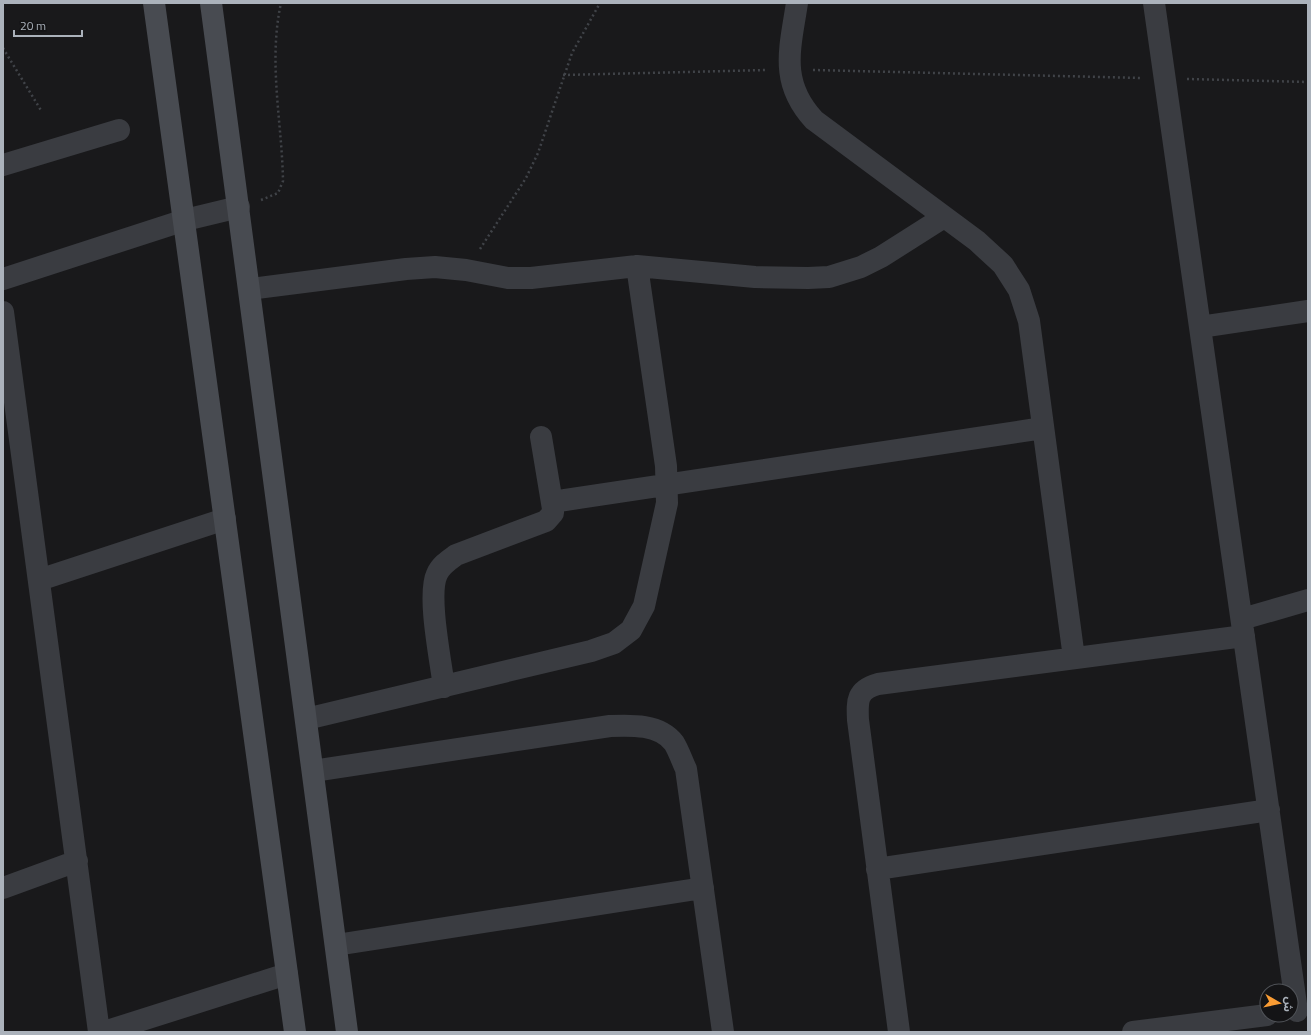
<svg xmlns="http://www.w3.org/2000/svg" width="1311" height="1035" viewBox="0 0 1311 1035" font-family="'Titillium Web','Noto Sans Arabic',sans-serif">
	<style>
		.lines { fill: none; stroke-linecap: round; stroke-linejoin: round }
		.path { stroke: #404348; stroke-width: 2.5; stroke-dasharray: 2 3; stroke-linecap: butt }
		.street { stroke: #3a3c41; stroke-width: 22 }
		.secondary { stroke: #484b51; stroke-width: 22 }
	</style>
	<rect width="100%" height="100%" fill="#19191b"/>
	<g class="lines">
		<path class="path" d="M3,48L42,112
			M813,70L1142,78
			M563,75L768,70
			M1187,79L1308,82
			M261,200L278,193L283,181C282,122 268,62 281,3
			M480,249L526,178L538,153L572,53L600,3"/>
		<path class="street" d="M797,3C790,49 779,82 814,120L977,241L1003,265L1019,290L1029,321L1074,658
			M1154,3L1297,1011
			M3,165L119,130
			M3,279L185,220L239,207
			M250,289L406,269L435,267L466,270L508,278H531L637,266L755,277L808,278L829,277L861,267L881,257L944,217
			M3,312L99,1032
			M1200,327L1308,311
			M552,502L1043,428
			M39,580L225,519
			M1242,619L1308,600
			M444,687C441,662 427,595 437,574C441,565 449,560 456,555L546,521L553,513V509L541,437
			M306,719L591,651L614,643L631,630L644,606L667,503L666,466L637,266
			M313,771L610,726C631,725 660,724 674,743C679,751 682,761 686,769L723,1032
			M877,869L1269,810
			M3,888L77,861
			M336,945L703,888
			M104,1032L287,974
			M899,1032L858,720C857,700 857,690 878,684L1244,636
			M1133,1032L1267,1015"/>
		<path class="secondary" d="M154,3L295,1032
			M211,3L347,1032"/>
	</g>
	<rect width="1311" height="1035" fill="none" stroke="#abb2bb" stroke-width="8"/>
	<g transform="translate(1279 1003) rotate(99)"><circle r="19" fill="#141416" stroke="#505358"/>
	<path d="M0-3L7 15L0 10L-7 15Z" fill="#f99c34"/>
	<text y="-6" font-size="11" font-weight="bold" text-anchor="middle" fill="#abb2bb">ش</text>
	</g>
	<path d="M14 30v6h68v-6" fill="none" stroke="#abb2bb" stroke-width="2"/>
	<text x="20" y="30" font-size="12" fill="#abb2bb" stroke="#141416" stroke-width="3" paint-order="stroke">20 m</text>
</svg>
